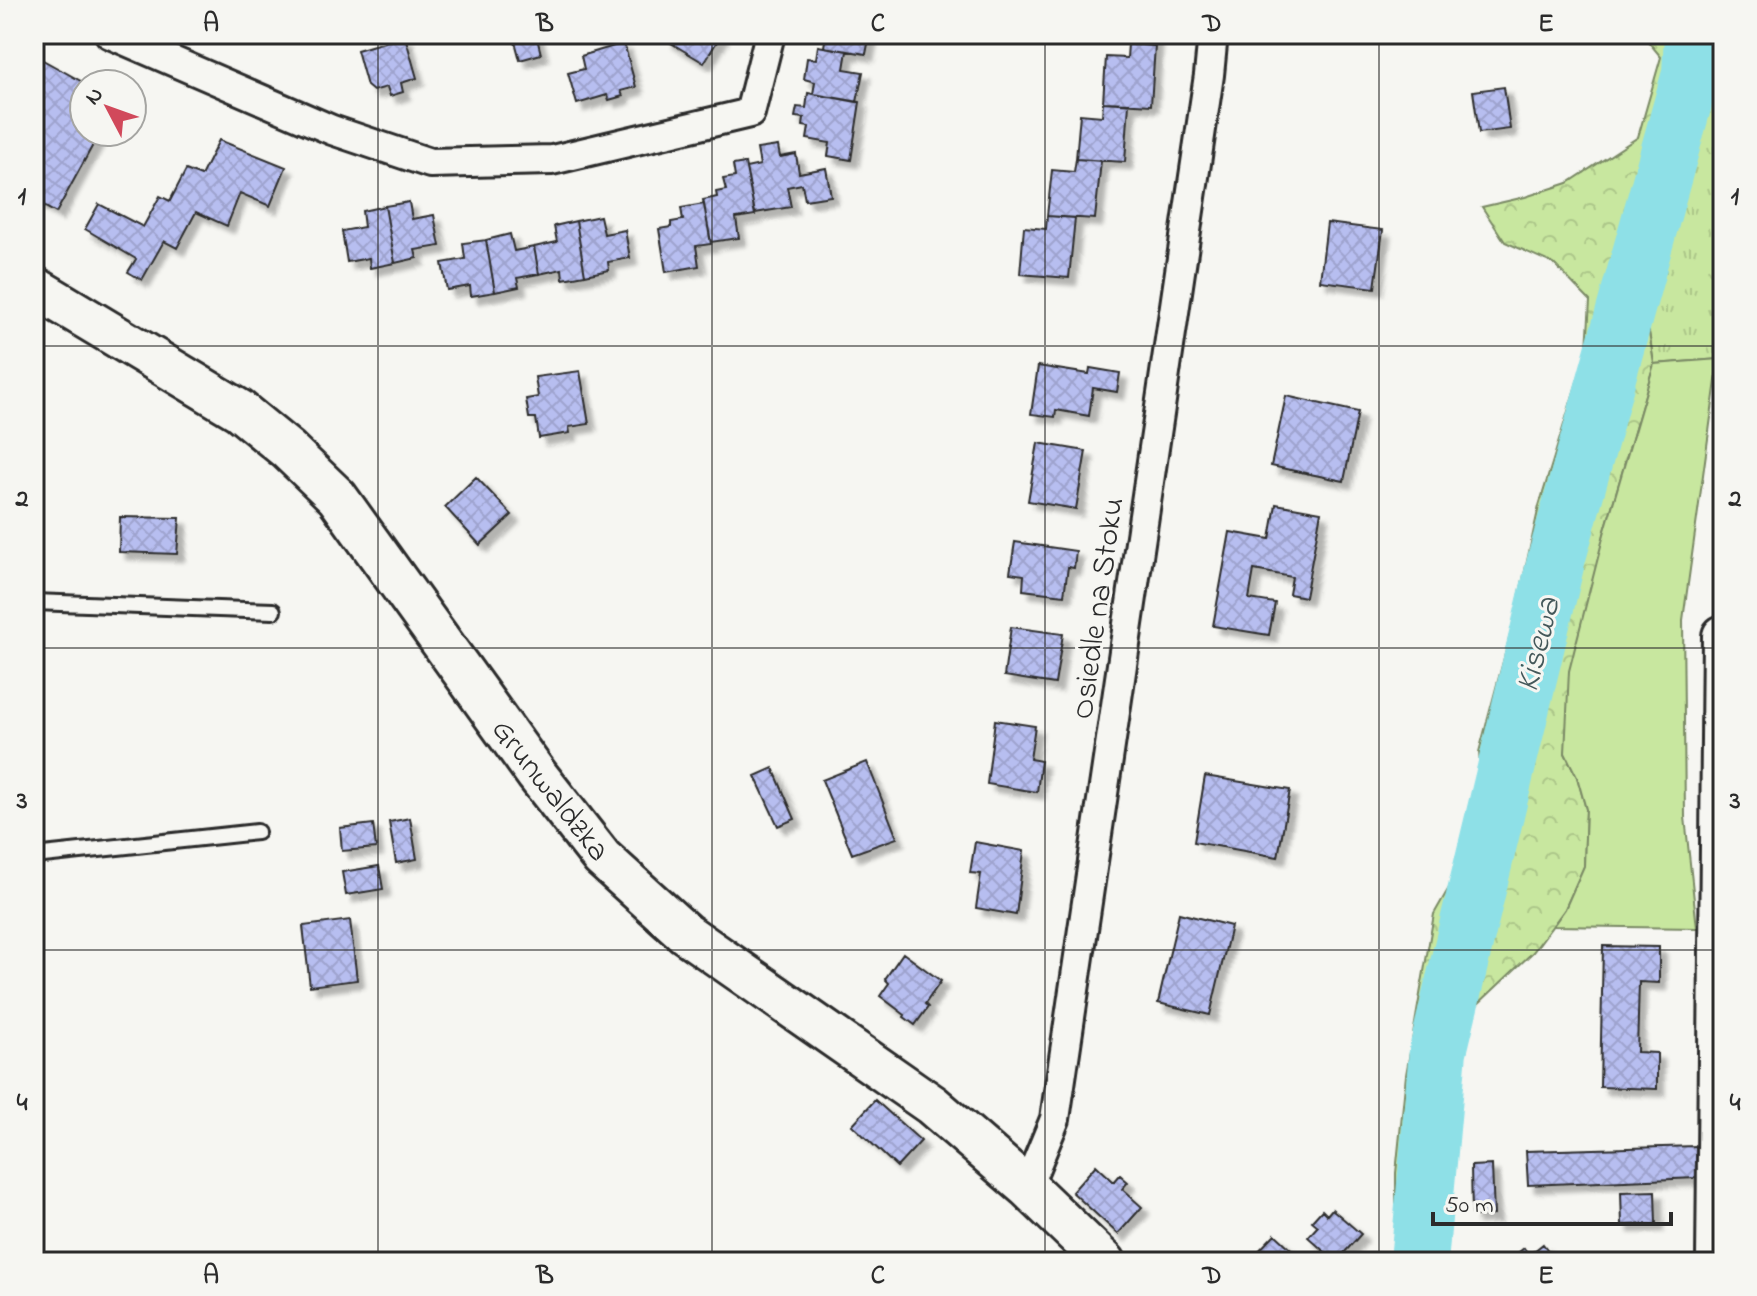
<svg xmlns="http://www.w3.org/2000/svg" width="1757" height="1296" viewBox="0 0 1757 1296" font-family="'Indie Flower',sans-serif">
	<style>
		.grass { fill: url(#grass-tufts); stroke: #7a8965; stroke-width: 2 }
		.forest { fill: url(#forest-crowns); stroke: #7a8965; stroke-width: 2 }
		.garden { fill: #c8e79f; stroke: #7a8965; stroke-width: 2 }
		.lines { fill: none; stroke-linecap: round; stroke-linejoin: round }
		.river { stroke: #8ee0e7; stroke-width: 58 }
		.building { fill: url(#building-cross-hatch); stroke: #2b2b2b; stroke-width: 2; filter: url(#shadow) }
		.lane-casing { stroke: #2b2b2b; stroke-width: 20 }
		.street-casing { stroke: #2b2b2b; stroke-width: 34 }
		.secondary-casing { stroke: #2b2b2b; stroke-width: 46 }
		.lane { stroke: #f6f6f2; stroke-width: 14 }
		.street { stroke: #f6f6f2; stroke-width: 28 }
		.secondary { stroke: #f6f6f2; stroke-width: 40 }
		.grid { fill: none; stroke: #2b2b2b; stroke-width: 2; stroke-opacity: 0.55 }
		.labels { text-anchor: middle; stroke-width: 6; stroke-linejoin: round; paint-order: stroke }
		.street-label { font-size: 32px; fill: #2b2b2b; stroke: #f6f6f2 }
		.water-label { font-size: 34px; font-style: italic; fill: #44585a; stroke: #f6f6f2 }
		.neatline { fill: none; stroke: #2b2b2b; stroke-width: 3 }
		.grid-label { font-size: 26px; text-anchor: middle; font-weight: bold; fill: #2b2b2b }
	</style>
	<defs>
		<pattern id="grass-tufts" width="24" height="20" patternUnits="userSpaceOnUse" patternTransform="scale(2)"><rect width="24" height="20" fill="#c8e79f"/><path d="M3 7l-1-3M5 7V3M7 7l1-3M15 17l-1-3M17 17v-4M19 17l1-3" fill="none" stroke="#acc689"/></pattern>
		<pattern id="forest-crowns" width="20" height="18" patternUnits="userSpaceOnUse" patternTransform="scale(2)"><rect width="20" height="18" fill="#c8e79f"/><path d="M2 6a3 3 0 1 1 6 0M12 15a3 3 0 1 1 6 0" fill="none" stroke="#acc689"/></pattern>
		<pattern id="building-cross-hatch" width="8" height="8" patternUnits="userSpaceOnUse" patternTransform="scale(2)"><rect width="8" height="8" fill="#b7bef0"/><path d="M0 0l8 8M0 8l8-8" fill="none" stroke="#9ea3ce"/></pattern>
		<filter id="shadow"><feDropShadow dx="7" dy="7" stdDeviation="2" flood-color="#0004"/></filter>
	</defs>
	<rect width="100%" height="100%" fill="#f6f6f2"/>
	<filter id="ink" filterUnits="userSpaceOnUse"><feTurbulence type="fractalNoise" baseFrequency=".0125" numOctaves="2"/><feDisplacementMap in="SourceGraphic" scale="16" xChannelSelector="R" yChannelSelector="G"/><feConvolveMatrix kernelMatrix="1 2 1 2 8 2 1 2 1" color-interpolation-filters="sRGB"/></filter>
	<g filter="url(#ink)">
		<path class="grass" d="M1711,34H1723V335L1719,359L1654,364L1644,301L1690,150Z"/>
		<path class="forest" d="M1642,34H1711L1690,150L1644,301L1654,364L1604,534L1565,753L1577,777L1586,809L1584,867L1565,909L1533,952L1476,1006L1453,1104L1441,1253L1396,1215V1173L1406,1075L1434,914L1470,851L1482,796L1479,752L1515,616L1539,506L1587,349L1590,301L1554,264L1505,242L1482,207L1525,197L1568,183L1638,137L1661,57Z"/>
		<path class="garden" d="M1719,359L1683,620L1685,817L1697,928L1553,926L1565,909L1584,866L1586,809L1577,777L1565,753L1569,671L1604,534L1654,364Z"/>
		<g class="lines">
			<path class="river" d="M1419,1262L1438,1051L1557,557L1691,74L1693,34"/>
		</g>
		<path class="building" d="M513,34H536L541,54L520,60Z
			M670,34H719L721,35L704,63L666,40Z
			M824,34H870L866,54L824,47L826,34Z
			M1129,34H1156L1155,46L1128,44Z
			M405,36L417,78L401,83L403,92L390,96L387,87L373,91L367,86L357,50Z
			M624,43L636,87L621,91L623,96L609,100L607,95L577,104L568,73L584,69L581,56Z
			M1128,44L1155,46L1151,105L1103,102L1106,57L1127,58Z
			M818,46L847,51L844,69L863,72L857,102L813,94L815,82L804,79L807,58L816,59Z
			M34,55L86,84H84V132H100L56,213L34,201Z
			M1504,87L1510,129L1479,133L1473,91Z
			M808,93L860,102L851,160L828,156L830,143L807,139L809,127L803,126L804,118L795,117L797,107L806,108Z
			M1103,102L1129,103L1125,162L1076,159L1080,114L1102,116Z
			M219,140L286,167L270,206L240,193L227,226L196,212L177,248L164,241L142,280L128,272L136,259L85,229L99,204L143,227L160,196L170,201L186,170L201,176Z
			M778,146L780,157L796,154L799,173L826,168L831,196L805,200L802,184L787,187L791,207L755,213L746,168L760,165L757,149Z
			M1076,159L1101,161L1095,219L1047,216L1052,170L1074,172Z
			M745,163L755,215L736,218L739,238L711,242L703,200L717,197L716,192L726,190L723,179L735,177L733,165Z
			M409,202L412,219L434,215L440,246L415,250L417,258L395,263L385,206Z
			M704,204L711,244L696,246L699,266L666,272L659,229L671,227V222L683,220L681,208Z
			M385,206L395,263L370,268L369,258L347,262L342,231L364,227L362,211Z
			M600,216L604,234L625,230L630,258L608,262L609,270L585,275L576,221Z
			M1047,216L1075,218L1069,278L1020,274L1024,227L1046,229Z
			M576,221L585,275L563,279L562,269L539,274L534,247L557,242L554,226Z
			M1327,223L1383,230L1375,288L1320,281Z
			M510,234L514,251L534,247L539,274L517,278L519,287L495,292L486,240Z
			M486,240L495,292L471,296L470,286L447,290L442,263L465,259L463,243Z
			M1038,366L1089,374L1090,368L1120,373L1117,392L1093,388L1089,416L1056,410L1055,417L1031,414Z
			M580,371L589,424L569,427L570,433L539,438L536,418H529L526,399L538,397L535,377Z
			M1286,396L1358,412L1344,481L1271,466Z
			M1038,443L1086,451L1076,509L1028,501Z
			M476,477L512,515L480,545L445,507Z
			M1276,504L1321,512L1305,597L1289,594L1292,577L1254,570L1249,599L1275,603L1269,635L1213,626L1230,532L1270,539Z
			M120,517L180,518L177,554L119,552Z
			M1015,542L1076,551L1074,568L1068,567L1064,595L1023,590L1024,575L1010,573Z
			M1011,627L1063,634L1055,684L1004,676Z
			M995,720L1035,726L1030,759L1041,761L1037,792L987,784Z
			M867,762L897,838L852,854L822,780Z
			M773,768L795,819L778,826L755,776Z
			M1205,776L1290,790L1278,857L1194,842Z
			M410,818L417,859L396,863L389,822Z
			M373,824L376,848L342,851L340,828Z
			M975,842L1024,851L1016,915L976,908L981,874L970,873Z
			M379,866L383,889L346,895L342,872Z
			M1179,913L1231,926L1210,1015L1158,1003Z
			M350,920L357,980L310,986L303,926Z
			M1603,946L1659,947V983L1639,982L1637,1052L1657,1053V1089L1600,1087Z
			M903,953L941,981L925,1004L928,1007L915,1025L904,1017L905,1015L880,996L889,983L885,979Z
			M875,1100L921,1141L897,1167L852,1125Z
			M1696,1146L1697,1178L1528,1185L1526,1151Z
			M1096,1165L1114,1182L1120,1175L1128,1182L1122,1189L1142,1207L1118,1234L1072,1192Z
			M1492,1165L1494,1215L1472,1216L1471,1166Z
			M1655,1191L1656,1224L1622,1225L1621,1192Z
			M1332,1209L1361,1234L1336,1262L1308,1237L1318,1226L1312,1221L1322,1210L1327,1215Z
			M1275,1234L1305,1262H1248Z
			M1543,1244L1557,1262H1517L1513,1257L1524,1248L1529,1255Z"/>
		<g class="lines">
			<g class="lane-casing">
				<path id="lane" d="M34,602L273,611
					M34,856L257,832"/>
			</g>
			<g class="street-casing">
				<path id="street" d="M110,34L332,130L430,163L552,160L750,113L770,34
					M1027,1187L1055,1119L1209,75L1213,34"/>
			</g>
			<g class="secondary-casing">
				<path id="secondary" d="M34,287L239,410L288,450L337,497L537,775L602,858L685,933L932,1105L1027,1187L1105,1262
					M1717,1262L1723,636"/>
			</g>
			<use href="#lane" class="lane"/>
			<use href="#street" class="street"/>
			<use href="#secondary" class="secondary"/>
		</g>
	</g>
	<path class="grid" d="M378,34V1262M712,34V1262M1045,34V1262M1379,34V1262M34,346H1723M34,648H1723M34,950H1723"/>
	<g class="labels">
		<g class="street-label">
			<text transform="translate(1096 608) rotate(-82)" y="11">Osiedle na Stoku</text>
			<text transform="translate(552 789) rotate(52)" y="11">Grunwaldzka</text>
		</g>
		<g class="water-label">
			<text transform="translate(1536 644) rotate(-76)" y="12">Kisewa</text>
		</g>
	</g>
	<rect width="1757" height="1296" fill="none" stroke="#f6f6f2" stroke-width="88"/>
	<g transform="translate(108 108) rotate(311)"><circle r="38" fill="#f6f6f2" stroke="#a5a5a2" stroke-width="2"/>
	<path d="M0-6L14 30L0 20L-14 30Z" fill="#d1495b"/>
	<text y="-12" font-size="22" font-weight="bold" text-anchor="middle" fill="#2b2b2b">N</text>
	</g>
	<path d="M1433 1212v12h238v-12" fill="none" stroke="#2b2b2b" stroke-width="4"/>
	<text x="1445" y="1212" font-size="24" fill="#2b2b2b" stroke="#f6f6f2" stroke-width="6" paint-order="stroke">50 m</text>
	<rect x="44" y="44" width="1669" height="1208" class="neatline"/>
	<g class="grid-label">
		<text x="211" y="31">A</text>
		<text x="545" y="31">B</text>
		<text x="878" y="31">C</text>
		<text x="1212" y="31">D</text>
		<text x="1546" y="31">E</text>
		<text x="22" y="204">1</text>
		<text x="1735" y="204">1</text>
		<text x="22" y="506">2</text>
		<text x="1735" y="506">2</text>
		<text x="22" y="808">3</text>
		<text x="1735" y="808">3</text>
		<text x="22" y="1110">4</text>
		<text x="1735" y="1110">4</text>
		<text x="211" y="1283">A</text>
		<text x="545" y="1283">B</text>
		<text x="878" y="1283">C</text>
		<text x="1212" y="1283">D</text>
		<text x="1546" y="1283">E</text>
	</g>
</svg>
